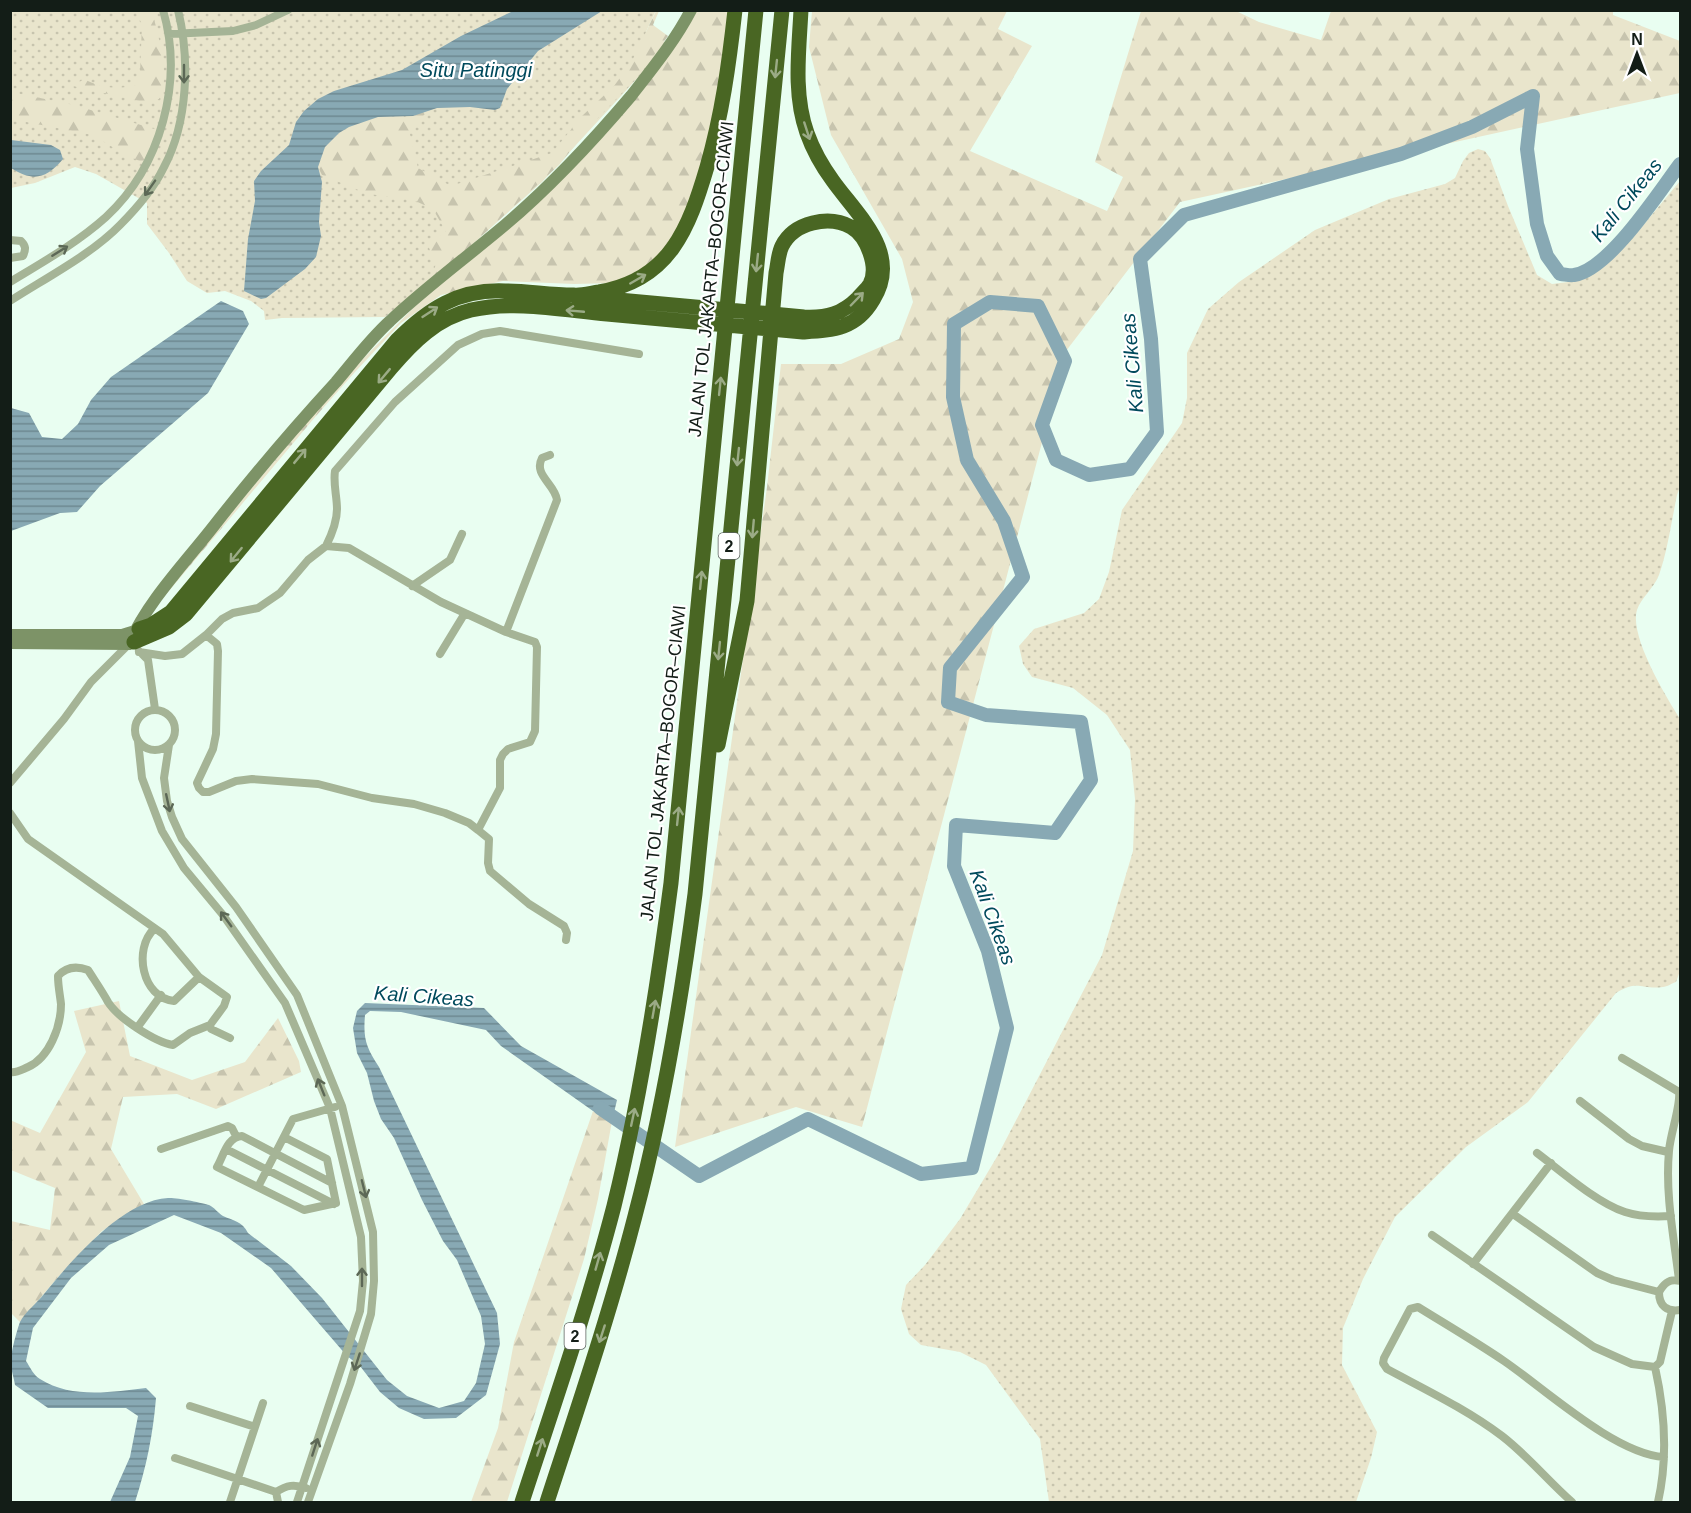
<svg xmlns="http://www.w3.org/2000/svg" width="1691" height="1513" viewBox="0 0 1691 1513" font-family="Helvetica,sans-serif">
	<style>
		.grass { fill: url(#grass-dots) }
		.forest { fill: url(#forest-firs) }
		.water { fill: url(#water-rules) }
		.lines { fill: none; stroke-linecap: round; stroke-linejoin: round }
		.river { stroke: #88a9b4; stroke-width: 14 }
		.street { stroke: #a5b496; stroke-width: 8 }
		.secondary { stroke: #7d9367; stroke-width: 12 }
		.highway { stroke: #496623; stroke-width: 15 }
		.oneway { stroke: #9bab86 }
		.oneway2 { stroke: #5c6856 }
		.labels { text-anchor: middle; stroke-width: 4.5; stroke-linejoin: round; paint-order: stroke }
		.shield { fill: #fff; stroke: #5a615d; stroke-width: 1.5 }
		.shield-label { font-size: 16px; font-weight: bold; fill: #131d17 }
		.street-label { font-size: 18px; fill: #131d17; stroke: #fff }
		.water-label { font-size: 20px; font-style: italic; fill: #004a5c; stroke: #fff }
	</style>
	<defs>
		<pattern id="grass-dots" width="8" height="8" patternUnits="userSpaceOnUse" patternTransform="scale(1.5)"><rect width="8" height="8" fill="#e9e5cc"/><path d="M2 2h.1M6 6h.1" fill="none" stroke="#c7c4ae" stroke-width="1.8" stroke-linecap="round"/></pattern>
		<pattern id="forest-firs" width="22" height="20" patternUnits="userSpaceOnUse" patternTransform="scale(1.5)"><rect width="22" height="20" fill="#e9e5cc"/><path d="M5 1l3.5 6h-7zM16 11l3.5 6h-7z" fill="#c7c4ae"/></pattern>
		<pattern id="water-rules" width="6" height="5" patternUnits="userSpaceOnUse" patternTransform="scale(1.5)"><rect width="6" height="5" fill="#88a9b4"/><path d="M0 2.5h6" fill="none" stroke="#6e8991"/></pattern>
	</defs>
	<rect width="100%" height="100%" fill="#e9fef1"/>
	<path class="grass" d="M656,10L646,32L665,42L643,72L542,182L441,272L385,317L282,318L265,320L264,311L251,301L225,291L207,293L187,281L169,253L147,224V203L96,174L75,167L35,183L11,188V11Z
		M1478,149L1485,151L1490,158L1508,206L1537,275L1552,284L1568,282L1597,270L1635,235L1680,181V487L1677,495C1672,519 1667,553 1659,575C1654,588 1641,598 1637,610C1629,636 1666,697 1680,719V971L1676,982C1672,983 1667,987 1663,987C1641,990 1638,979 1616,993L1528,1102L1466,1147L1395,1217L1363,1279L1343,1328L1342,1365L1377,1432L1371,1458L1356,1502H1049L1040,1439L986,1365L960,1352L921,1345L909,1334L901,1309L906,1285L925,1265L960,1219L998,1155L1102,955L1133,851L1135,799L1130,750L1107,715L1073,688L1032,677L1023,664L1019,646L1034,629L1084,613L1099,599L1109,572L1122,510L1182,423L1187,398V353L1208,309L1239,282L1315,230L1389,199L1445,184L1455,178L1463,161L1469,153Z"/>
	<path class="forest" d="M135,11H152C158,36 171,75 159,99L148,103L73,86L84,79C100,88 119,90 136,85L140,74L142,24Z
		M656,11H659L653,25L668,36L640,74L595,121L559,165L427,286L437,262L432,255L427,243L446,232L433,209L411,199L368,194L322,175L318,167L325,147L330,140L349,127L378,116L404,117L430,109L409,130L418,168L451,186L552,153L582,116L614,86L631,63Z
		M695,11H732L720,111L683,225L657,262L615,283L574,284L503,281L441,295L401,323L355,372L316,416L163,598L161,597L314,413L352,370L427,294L529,211Z
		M812,11H1007L998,29L1032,46L970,151L1107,211L1123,177L1095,162L1141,11H1236L1259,22L1321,40L1331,11H1613V15L1680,41V93L1180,202L1066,351L862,1127L796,1107L675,1147L767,487L781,364H841L899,339L913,302L902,259L831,135L809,47Z
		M11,92L74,105L161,131L146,164L122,153L93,135L11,119Z
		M119,1001L130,1056L192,1080L245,1062L278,1018L299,1061L301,1072L216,1109L177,1094L123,1097L111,1149L144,1204L102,1231L59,1276L20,1322L11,1313V1221L50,1230L55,1188L11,1170L10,1120L40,1133L86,1052L74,1011Z
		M593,1111L612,1121L598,1199L584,1259L507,1502H471L498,1428L514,1342Z"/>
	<path class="water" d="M513,11H602L538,51L507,89L500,108L495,110L470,107L437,108L413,116L378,117L349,127L339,133L325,147L318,167L322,182L319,222L321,236L316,257L305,269L266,298L261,299L244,291L248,239L255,201L254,181L261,171L289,145L296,122L304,111L318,99L334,91L402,70L461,36Z
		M11,140L51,145L60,150L63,159C46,179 33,182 11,168Z
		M221,301L243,311L249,324L208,393L100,486L77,512L60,513L11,531V408L29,413L42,437L62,439L78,424L91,400L111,377Z
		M365,1003L484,1008L521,1046L617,1100L612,1121L593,1111L501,1046L486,1030L401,1012L370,1011L365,1015C363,1039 366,1047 379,1067L497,1313L500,1344L486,1395L456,1418L424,1419L399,1408L380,1392L360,1366L347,1356L271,1268L221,1233L174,1215L109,1245L71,1278L33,1328L26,1361C30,1367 34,1376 40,1379C71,1399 112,1392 146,1388L156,1398C153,1435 146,1468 135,1502H110L130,1457L138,1416L126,1408H48L15,1385C14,1378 11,1370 11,1363C10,1355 17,1330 20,1322C25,1312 37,1303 44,1294C71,1261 123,1200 168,1198C174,1197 204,1203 209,1205C214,1207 218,1213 223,1216C234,1221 242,1221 248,1233L291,1266L322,1298L387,1380L407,1396L439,1408L464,1401L476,1383L485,1344L481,1316L457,1260L443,1241L422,1200L394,1138L381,1119L374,1101L367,1073L357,1053L353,1028L357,1011Z"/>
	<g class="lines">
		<path class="river" d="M600,1108L699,1176L808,1119L921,1174L972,1168L1007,1028L988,951L954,866L956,825L1055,833L1091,780L1081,722L986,715L948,702L950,668L1023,577L1004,521L967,460L953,397L954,324L990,302L1038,306L1065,361L1042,425L1056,460L1089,475L1130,469L1157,432L1151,339L1140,259L1184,215L1401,154L1472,127L1533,96L1527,149L1537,224L1547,256L1560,274C1564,274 1570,276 1574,275C1609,270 1659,192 1680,164"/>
		<path class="street" d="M169,34L233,31L256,25L288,10
			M10,240L21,241C26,246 26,249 23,256L10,258
			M10,282C43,262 77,243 106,217C161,166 184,82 163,10
			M10,301C44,279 92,254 120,225C136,209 154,188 164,167C188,122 190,59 178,10
			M326,546C332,534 337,522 337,509C337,496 333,484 335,471L395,402L458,345L482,334L500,331L639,354
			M412,586L450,560L462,534
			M506,632L557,500C555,484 533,475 542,458L550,455
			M206,635L217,644L218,651L216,734L213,749L197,783L199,788L203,792H209L236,781L252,779L318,784L372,798L414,804L445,813L469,823L478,830
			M139,651L148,660L155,709
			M139,652L165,656L182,654L206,635L222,619L233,613L258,608L280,593L308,560L326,546L349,548L441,602L506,632L535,642L537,647L535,731L530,742L508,749L503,754L500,760V788L478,830L489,839L488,863L490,871L529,904L564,926L567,933L566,940
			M440,654L465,613
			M135 730a20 20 0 1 1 40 0a20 20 0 1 1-40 0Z
			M138,741L142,778L162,831L184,868L223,915L285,1003L330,1108L361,1237L363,1281L360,1311L297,1502
			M169,745L164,778L167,801L172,817L182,839L236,907L297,995L342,1106L373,1232L374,1281L371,1314L350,1384L308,1502
			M10,783L64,719L91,682L129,644
			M10,813L28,839L163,934L199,977L227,997L224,1006L210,1025L211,1029L230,1038
			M154,929C133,949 142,998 174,1001L199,977
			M137,1028L161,995
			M1622,1058L1679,1092C1681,1105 1670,1135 1669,1151C1665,1194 1674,1238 1679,1280
			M10,1072C17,1073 21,1070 28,1067C49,1058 61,1027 61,1004C60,995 58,986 58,976C66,967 77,966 88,970C95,981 102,991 108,1002C118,1018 155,1042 173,1045L190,1033L210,1025
			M1580,1101L1629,1139L1642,1146L1668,1152
			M284,1137L327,1159L336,1203L304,1210L217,1167C224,1155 227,1137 242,1136L332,1183
			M161,1149L228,1126L232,1128L236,1136
			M226,1149L334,1204
			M1537,1153C1561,1171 1597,1203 1625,1212C1640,1217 1655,1217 1671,1216
			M258,1187L293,1119L335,1107
			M1513,1214L1597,1273L1613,1280L1659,1292
			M1432,1235L1594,1347L1632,1364L1655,1367L1660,1362L1672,1311
			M1473,1264L1551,1163
			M1680,1281C1670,1278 1664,1283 1659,1292C1659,1306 1667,1312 1680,1310
			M1655,1367C1665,1412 1668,1458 1658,1502
			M190,1406L255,1427
			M175,1458L276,1492
			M276,1492C287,1485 294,1484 306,1488
			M276,1492L278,1502
			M230,1502L263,1403
			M1572,1502C1548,1481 1528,1456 1502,1436C1466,1409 1426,1390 1387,1369L1383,1363L1384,1358L1410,1309L1418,1307C1447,1325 1476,1342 1504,1361C1545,1389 1615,1454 1664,1457"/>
		<path class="secondary" d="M10,635H122L135,631
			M10,643L129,644L134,641
			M129,644C148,601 184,564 213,527C252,477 293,429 336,382C353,362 370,339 390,321C426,287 467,257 505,225C551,186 592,142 631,96C652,69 675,41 691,10"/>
		<path class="highway" d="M575,296L804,317C827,318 842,314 858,298C862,293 867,289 870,284C879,267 867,236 851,227C829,215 794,222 782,246C778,254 778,264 776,273L747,601L718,745
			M139,629L151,625L171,612L397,340C428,309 458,289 505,291C527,291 550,295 573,295C581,296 591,293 599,292C670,280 689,228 707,167C722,115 729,64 735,10
			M134,642L169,627L186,614L391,368C413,342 437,318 471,310C515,300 563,310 607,314C673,320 738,326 803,332C834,330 856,329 873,300C902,253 858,216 833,181C822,166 813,150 807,133C793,94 799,50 801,10
			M522,1502C554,1404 588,1306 614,1206C640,1100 657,991 671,883L756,10
			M547,1502C578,1407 610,1313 635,1216C663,1110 681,1002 695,894L782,10"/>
	</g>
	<defs><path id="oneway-shaft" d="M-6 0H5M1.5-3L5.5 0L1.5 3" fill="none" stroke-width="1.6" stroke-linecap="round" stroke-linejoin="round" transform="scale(1.5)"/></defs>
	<g class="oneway">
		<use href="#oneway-shaft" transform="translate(776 69) rotate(96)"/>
		<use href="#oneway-shaft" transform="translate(807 131) rotate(72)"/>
		<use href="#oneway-shaft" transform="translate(757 263) rotate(96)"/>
		<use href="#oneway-shaft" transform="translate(638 279) rotate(-30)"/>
		<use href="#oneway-shaft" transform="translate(857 299) rotate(-46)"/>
		<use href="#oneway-shaft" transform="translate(575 311) rotate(-175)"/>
		<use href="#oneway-shaft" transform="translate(430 312) rotate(-33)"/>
		<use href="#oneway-shaft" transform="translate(384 376) rotate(130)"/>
		<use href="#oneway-shaft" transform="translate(720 386) rotate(-84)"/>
		<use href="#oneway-shaft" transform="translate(300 456) rotate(-50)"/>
		<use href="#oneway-shaft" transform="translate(738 457) rotate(96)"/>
		<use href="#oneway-shaft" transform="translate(753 529) rotate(95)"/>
		<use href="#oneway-shaft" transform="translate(236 555) rotate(129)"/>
		<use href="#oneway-shaft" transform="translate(701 580) rotate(-84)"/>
		<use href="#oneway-shaft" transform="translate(719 651) rotate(96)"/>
		<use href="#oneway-shaft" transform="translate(678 816) rotate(-84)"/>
		<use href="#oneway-shaft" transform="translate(654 1009) rotate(-80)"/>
		<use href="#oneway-shaft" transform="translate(633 1117) rotate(-78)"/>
		<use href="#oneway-shaft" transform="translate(598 1261) rotate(-74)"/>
		<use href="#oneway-shaft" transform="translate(602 1334) rotate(108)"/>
		<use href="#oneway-shaft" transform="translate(540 1447) rotate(-72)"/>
	</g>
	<g class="oneway2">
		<use href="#oneway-shaft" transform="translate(184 74) rotate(90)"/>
		<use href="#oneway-shaft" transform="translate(150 188) rotate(125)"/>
		<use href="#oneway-shaft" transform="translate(60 251) rotate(-32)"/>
		<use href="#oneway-shaft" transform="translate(168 803) rotate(78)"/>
		<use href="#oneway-shaft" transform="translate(226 919) rotate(-126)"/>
		<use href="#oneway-shaft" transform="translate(321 1087) rotate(-112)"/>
		<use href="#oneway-shaft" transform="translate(364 1189) rotate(76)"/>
		<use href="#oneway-shaft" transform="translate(362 1277) rotate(-90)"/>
		<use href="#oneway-shaft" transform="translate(357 1362) rotate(108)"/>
		<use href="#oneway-shaft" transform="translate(315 1447) rotate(-72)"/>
	</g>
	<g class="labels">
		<g class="shield">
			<rect x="718.5" y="533" width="21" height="26" rx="4.5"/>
			<rect x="564.5" y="1323" width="21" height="26" rx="4.5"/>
		</g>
		<g class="shield-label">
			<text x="729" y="552">2</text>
			<text x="575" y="1342">2</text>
		</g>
		<g class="street-label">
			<text transform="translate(711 279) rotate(-84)" y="6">JALAN TOL JAKARTA–BOGOR–CIAWI</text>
			<text transform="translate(663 763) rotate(-84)" y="6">JALAN TOL JAKARTA–BOGOR–CIAWI</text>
		</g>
		<g class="water-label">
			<text x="476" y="77">Situ Patinggi</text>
			<text transform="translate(1626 200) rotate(-51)" y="7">Kali Cikeas</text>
			<text transform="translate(1132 363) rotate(-95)" y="7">Kali Cikeas</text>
			<text transform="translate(993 917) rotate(70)" y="7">Kali Cikeas</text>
			<text transform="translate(424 996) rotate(4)" y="7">Kali Cikeas</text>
		</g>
	</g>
	<rect width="1691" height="1513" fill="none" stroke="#131d17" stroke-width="24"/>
	<g transform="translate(1637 54)" stroke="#ffffff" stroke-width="4.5" paint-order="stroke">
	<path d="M0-4.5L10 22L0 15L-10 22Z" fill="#131d17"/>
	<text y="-9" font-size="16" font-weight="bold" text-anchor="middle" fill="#131d17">N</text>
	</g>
</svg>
